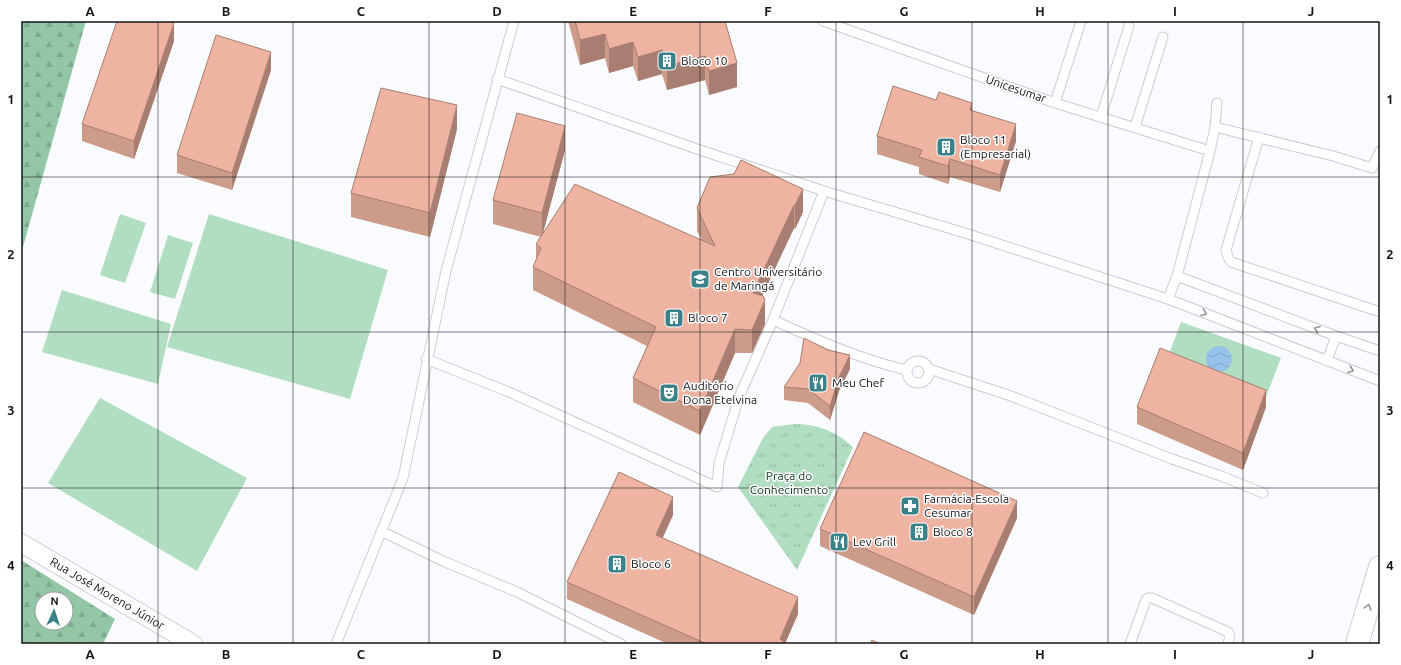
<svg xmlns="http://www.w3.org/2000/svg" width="1401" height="665" viewBox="0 0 1401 665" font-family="Ubuntu,sans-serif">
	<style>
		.forest { fill: url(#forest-firs); fill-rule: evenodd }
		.park { fill: url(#park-tufts) }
		.garden { fill: #b1ddc0 }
		.water { fill: url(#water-waves) }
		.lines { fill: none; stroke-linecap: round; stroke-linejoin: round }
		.lane-casing { stroke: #cacdd4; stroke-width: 11 }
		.street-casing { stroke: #cacdd4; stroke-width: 20 }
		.secondary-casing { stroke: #cacdd4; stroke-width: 24 }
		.lane { stroke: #fff; stroke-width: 9 }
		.street { stroke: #fff; stroke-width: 18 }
		.secondary { stroke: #fff; stroke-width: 22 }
		.wall { fill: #cd9b8a }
		.shaded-wall { fill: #a77e71 }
		.building { fill: #eeb4a1; stroke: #a77e71 }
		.oneway { stroke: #959697 }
		.grid { fill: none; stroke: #141518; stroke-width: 1; stroke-opacity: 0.55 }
		.labels { text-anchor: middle; stroke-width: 3; stroke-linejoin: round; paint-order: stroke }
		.poi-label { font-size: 12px; fill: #141518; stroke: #fff; text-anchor: start }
		.street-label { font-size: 12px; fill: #141518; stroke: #fff }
		.park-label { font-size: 12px; fill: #09331d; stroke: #fff }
		.neatline { fill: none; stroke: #141518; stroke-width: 1.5 }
		.grid-label { font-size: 13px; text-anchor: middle; font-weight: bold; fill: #141518 }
	</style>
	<defs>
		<pattern id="forest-firs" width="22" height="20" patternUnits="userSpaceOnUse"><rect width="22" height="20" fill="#92c6a4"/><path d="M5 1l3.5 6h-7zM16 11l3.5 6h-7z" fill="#7da98c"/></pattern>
		<pattern id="park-tufts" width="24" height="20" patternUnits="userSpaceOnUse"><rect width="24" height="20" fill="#b1ddc0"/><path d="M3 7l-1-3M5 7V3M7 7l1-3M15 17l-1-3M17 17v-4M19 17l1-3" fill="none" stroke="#97bda4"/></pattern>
		<pattern id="water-waves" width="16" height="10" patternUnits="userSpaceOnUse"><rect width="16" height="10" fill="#97c3ea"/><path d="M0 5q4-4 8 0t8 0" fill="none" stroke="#81a7c8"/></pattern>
	</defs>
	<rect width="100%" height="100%" fill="#fafbff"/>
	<path class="forest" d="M21,21H86L21,254Z
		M21,560L115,619L103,644H21ZM42,599H66V623H42Z"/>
	<path class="park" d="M794,424C817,424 836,431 853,447L797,570L738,487L763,438L772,427Z"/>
	<path class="garden" d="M120,214L146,223L125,283L100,275Z
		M209,214L388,270L350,399L167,347Z
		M168,235L193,243L175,299L150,292Z
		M62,290L171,324L158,384L42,352Z
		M1181,322L1281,358L1264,402L1166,362Z
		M100,398L247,478L197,571L48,483Z"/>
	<path class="water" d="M1206 359a13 13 0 1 1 26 0a13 13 0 1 1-26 0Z"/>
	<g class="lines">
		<g class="lane-casing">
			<path id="lane" d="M823,21L1055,103L1210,151
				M497,79L697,149L824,191L965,233L1168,299L1380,381
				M1055,103L1081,21
				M1101,117L1129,26
				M1135,127L1163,37
				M1215,127L1333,156L1372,168L1380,151
				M1259,137L1226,250L1228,257L1231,262L1380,312
				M1177,276L1336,336L1380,351
				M1168,299L1177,276L1210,151L1215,127L1217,103
				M773,320C817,340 860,359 906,370
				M426,359L509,392L717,487L719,463L739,397L773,320L824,191
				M907 372a11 11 0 1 1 22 0a11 11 0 1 1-22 0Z
				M1327,361L1336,336
				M929,369L1011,396L1172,459L1221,476L1263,493
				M381,531L445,562L517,592L621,644
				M336,644L403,478L446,271L514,21
				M1130,644L1146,600L1148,598H1152L1228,632C1231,636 1229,639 1228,644"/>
		</g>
		<g class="street-casing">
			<g id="street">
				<path id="s1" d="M21,543L193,644"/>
			</g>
		</g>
		<g class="secondary-casing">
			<path id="secondary" d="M1357,644L1380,567"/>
		</g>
		<use href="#lane" class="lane"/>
		<use href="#street" class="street"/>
		<use href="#secondary" class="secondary"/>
	</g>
	<path class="wall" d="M568,21H725L737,87L709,95L705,80L667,90L662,74L638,81L633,66L609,73L605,58L580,65Z
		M174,41L134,159L82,141V124Z
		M271,70L232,190L177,173V155Z
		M936,100L972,110L1016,141L1000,192L950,177L948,184L919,174V167L877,154V136Z
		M457,129L430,237L351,217V193Z
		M565,150L542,235L701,239L697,231V208L734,174L741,160L803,212L795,229L794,228L762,296L765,324L752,353H735L700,435L633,402V378L647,346L533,290V267L536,260V244L541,237L493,224V200Z
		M850,369L839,391L830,420L808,403L784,400V387Z
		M1137,407H1266L1243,470L1137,424Z
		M673,515L662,538L798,614L785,643L787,644H668L567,599V582Z
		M1017,518L974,615L820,546V529Z"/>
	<path class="shaded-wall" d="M174,23V41L134,159V141Z
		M605,34V58L580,65V40Z
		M633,42V66L609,73V49Z
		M662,50V74L638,81V57Z
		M271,52V70L232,190V173Z
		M705,56V80L667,90V66Z
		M737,63V87L709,95V71Z
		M972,103V120L970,110Z
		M457,105V129L430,237V213Z
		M1016,124V141L1000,192V175Z
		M565,126V150L542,237V213Z
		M950,159V177L948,184V166Z
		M803,189V212L795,229V205Z
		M794,205V228L753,316V293Z
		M765,300V324L752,353V330Z
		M735,329V353L700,435V411Z
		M850,355V369L839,391L830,420V406L839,377Z
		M1266,390V407L1243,470V453Z
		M673,497V515L656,553V535Z
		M1017,501V518L974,615V597Z
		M798,597V614L785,644L780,639Z"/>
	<path class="building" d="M117,21H167L174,23L134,141L82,124Z
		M575,21H725L737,63L709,71L705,56L667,66L662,50L638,57L633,42L609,49L605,34L580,40Z
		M216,35L271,52L232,173L177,155Z
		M893,86L936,100L939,92L972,103L970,110L1016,124L1000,175L950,159L948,166L919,157L922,150L877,136Z
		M381,88L457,105L430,213L351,193Z
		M517,113L565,126L542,213L493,200Z
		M741,160L803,189L795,205H794L753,293L763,296L765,300L752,330L735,329L700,411L633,378L656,327L533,267L541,248L536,244L575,184L715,246L697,208L710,177L734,174Z
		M804,338L828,350L850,355L839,377L830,406L808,389L784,387L800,363Z
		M1160,348L1266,390L1243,453L1137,407Z
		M864,432L1017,501L974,597L820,529Z
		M619,472L673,497L656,535L798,597L780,639L787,644H707L567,582Z
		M872,640L880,644H870Z"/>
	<defs><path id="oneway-chevron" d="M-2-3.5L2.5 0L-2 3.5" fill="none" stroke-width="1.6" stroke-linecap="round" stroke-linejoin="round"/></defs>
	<g class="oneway">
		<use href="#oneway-chevron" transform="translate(1204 313) rotate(21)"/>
		<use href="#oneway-chevron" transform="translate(1317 329) rotate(-159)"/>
		<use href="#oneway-chevron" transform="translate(1351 370) rotate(20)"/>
		<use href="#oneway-chevron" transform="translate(1368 607) rotate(-74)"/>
	</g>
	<path class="grid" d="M158,21V644M293,21V644M429,21V644M565,21V644M700,21V644M836,21V644M972,21V644M1108,21V644M1243,21V644M21,177H1380M21,332H1380M21,488H1380"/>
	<defs>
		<g id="building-square" transform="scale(1)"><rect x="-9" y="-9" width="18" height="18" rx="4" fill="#3a8288" stroke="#fff"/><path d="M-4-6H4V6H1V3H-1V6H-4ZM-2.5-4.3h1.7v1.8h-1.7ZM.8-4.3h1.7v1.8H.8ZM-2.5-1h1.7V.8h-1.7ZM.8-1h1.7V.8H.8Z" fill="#fff"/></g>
		<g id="university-square" transform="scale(1)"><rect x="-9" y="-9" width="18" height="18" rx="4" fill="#3a8288" stroke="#fff"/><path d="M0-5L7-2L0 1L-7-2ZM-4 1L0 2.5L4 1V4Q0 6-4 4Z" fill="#fff"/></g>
		<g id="restaurant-square" transform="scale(1)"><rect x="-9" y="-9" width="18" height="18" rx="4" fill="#3a8288" stroke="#fff"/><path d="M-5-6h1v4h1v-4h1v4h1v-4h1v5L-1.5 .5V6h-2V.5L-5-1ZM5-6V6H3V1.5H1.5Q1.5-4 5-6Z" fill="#fff"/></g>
		<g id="theatre-square" transform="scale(1)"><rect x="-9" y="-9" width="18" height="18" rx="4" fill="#3a8288" stroke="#fff"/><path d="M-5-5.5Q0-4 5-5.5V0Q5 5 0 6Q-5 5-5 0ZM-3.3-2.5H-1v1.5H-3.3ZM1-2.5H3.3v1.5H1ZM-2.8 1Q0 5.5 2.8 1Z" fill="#fff"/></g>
		<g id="pharmacy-square" transform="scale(1)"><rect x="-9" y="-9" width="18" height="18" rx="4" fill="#3a8288" stroke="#fff"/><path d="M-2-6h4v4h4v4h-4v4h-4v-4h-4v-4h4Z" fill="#fff"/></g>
	</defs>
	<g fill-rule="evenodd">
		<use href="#building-square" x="667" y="61"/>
		<use href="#building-square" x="946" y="147"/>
		<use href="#university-square" x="700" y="279"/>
		<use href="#building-square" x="674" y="318"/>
		<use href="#restaurant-square" x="818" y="383"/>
		<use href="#theatre-square" x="669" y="393"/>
		<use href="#pharmacy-square" x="910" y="506"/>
		<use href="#building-square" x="919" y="532"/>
		<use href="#restaurant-square" x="839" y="542"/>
		<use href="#building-square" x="617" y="564"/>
	</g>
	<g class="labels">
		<g class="poi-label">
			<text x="681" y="65">Bloco 10</text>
			<text x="960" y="144">Bloco 11<tspan x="960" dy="14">(Empresarial)</tspan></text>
			<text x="714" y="276">Centro Universitário<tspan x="714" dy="14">de Maringá</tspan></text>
			<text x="688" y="322">Bloco 7</text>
			<text x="832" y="387">Meu Chef</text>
			<text x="683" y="390">Auditório<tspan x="683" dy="14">Dona Etelvina</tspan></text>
			<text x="924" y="503">Farmácia-Escola<tspan x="924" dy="14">Cesumar</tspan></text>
			<text x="933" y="536">Bloco 8</text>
			<text x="853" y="546">Lev Grill</text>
			<text x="631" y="568">Bloco 6</text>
		</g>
		<g class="street-label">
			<text transform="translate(1016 89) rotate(19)" y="4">Unicesumar</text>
			<text dy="4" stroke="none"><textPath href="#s1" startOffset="100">Rua José Moreno Júnior</textPath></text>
		</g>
		<g class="park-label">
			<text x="789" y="480">Praça do<tspan x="789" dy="14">Conhecimento</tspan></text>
		</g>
	</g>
	<rect width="1401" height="665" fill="none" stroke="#ffffff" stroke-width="44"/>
	<g transform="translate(54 611) rotate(3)"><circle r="19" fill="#ffffff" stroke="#a1a1a3"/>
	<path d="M0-3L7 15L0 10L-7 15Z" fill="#3a8288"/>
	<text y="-6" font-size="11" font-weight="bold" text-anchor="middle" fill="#141518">N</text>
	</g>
	<rect x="22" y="22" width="1357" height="621" class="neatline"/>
	<g class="grid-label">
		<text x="90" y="16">A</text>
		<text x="226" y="16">B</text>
		<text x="361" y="16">C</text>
		<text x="497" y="16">D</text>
		<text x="633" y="16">E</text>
		<text x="768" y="16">F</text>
		<text x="904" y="16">G</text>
		<text x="1040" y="16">H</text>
		<text x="1175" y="16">I</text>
		<text x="1311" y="16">J</text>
		<text x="11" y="104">1</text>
		<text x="1390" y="104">1</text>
		<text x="11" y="259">2</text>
		<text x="1390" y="259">2</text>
		<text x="11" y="415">3</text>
		<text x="1390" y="415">3</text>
		<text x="11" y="570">4</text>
		<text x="1390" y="570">4</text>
		<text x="90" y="659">A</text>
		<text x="226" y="659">B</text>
		<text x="361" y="659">C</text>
		<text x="497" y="659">D</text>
		<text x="633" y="659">E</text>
		<text x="768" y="659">F</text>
		<text x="904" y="659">G</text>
		<text x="1040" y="659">H</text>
		<text x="1175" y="659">I</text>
		<text x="1311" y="659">J</text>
	</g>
</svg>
